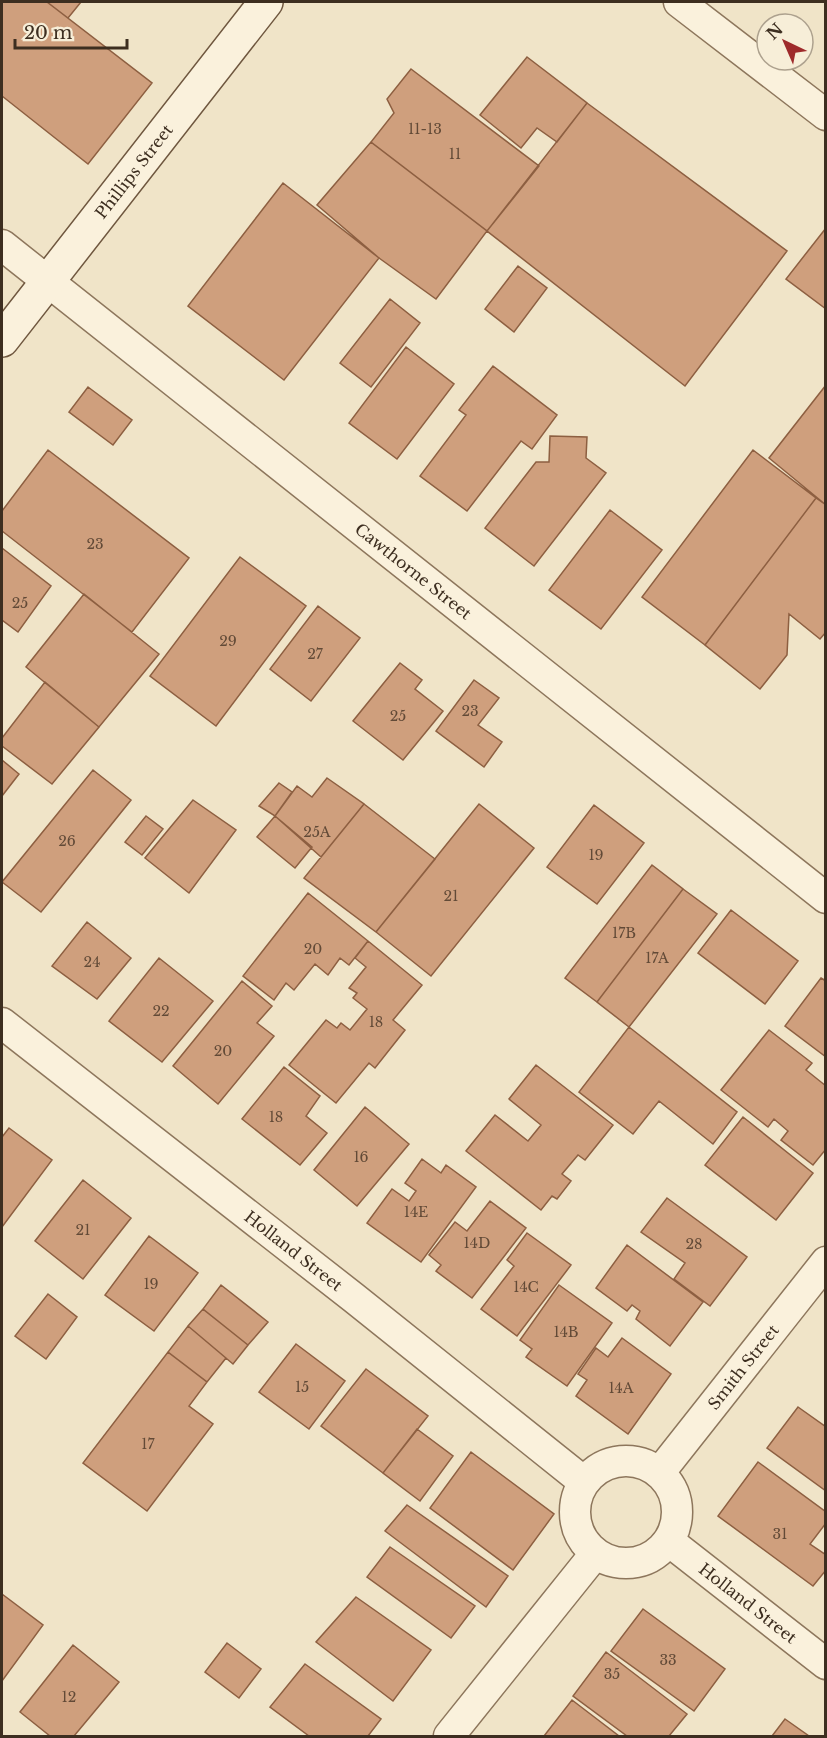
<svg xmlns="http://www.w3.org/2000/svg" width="827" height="1738" viewBox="0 0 827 1738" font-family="'Libre Baskerville',serif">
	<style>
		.building { fill: #cf9f7d; stroke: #8d5f41; stroke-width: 1.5 }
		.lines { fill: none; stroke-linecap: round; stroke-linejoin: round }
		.street-casing { stroke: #8d765c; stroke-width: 33 }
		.secondary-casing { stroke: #6f573f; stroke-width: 36 }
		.street { stroke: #faf1dc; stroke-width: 30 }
		.secondary { stroke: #faf1dc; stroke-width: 33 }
		.labels { text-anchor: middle; stroke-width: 4.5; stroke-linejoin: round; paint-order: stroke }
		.number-label { font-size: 14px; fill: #624a37 }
		.street-label { font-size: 16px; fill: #3d2e20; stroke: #f7eed8 }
	</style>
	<rect width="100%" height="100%" fill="#f0e4c8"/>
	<path class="building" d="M2,2H47L152,83L88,164L2,96Z
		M47,2H81L68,18Z
		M527,57L587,103L557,142L537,128L521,148L480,115Z
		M411,69L539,166L487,231L371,142L394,113L387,99Z
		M587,103L787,251L685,386L487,231Z
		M371,142L487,231L436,299L379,258L317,205Z
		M283,183L379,258L284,380L188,306Z
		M826,228V309L786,279Z
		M518,266L547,288L514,332L485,309Z
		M390,299L420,323L371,387L340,363Z
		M406,347L454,384L397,459L349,423Z
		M493,366L557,415L532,449L521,441L467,511L420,476L466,415L459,410Z
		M826,385V505L769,458Z
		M88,387L132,420L113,445L69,412Z
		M550,436L587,437L586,458L606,473L534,566L485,528L536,462H549Z
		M48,450L189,558L132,632L2,531V511Z
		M753,450L816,498L705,645L642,597Z
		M816,498L826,505V632L820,639L789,614L787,655L760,689L705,645Z
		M610,510L662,550L601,629L549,590Z
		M2,548L51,586L18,632L2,620Z
		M240,557L306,606L216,726L150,676Z
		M84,594L159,654L99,727L26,667Z
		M318,606L360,638L311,701L270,669Z
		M400,663L422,680L415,689L443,711L403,760L353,721Z
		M474,680L499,698L478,725L502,742L484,767L436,731Z
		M45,682L99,727L52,784L2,746V738Z
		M2,760L19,774L2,796Z
		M93,770L131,800L41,912L2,882Z
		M327,778L364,804L321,857L275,816L297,786L312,797Z
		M279,783L292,792L275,816L259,806Z
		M193,800L236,830L189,893L145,858Z
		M364,804L435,859L376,932L304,878Z
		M479,804L534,848L431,976L376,932Z
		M594,805L644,843L597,904L547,867Z
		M146,816L163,829L142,855L125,842Z
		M275,816L312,847L295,868L257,837Z
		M652,865L683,889L597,1002L565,978Z
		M683,889L717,914L629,1027L597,1002Z
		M308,893L368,941L349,965L340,958L328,975L315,964L294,990L286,983L274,1000L243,976Z
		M731,910L798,961L765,1004L698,953Z
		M87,922L131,958L97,999L52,966Z
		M368,941L422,985L393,1020L405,1030L375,1068L369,1063L336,1103L289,1065L326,1020L337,1028L341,1023L350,1030L367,1009L353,998L357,993L349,988L366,967L355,958Z
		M159,958L213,1001L162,1062L109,1021Z
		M821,978L826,981V1057L785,1026Z
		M242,981L272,1006L257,1023L274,1036L218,1104L173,1066Z
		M629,1027L737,1112L713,1144L659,1101L633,1134L579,1092Z
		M769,1030L812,1063L806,1070L826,1086V1149L813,1165L781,1140L788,1131L774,1119L768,1127L721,1090Z
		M536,1065L613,1125L585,1160L578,1155L562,1174L571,1181L557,1199L552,1196L541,1210L466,1151L495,1115L528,1141L541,1125L509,1099Z
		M284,1067L320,1096L306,1116L327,1133L300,1165L242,1119Z
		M365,1107L409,1144L357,1206L314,1170Z
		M743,1117L813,1173L776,1220L705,1165Z
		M9,1128L52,1160L2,1227V1137Z
		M422,1159L441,1173L446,1165L476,1187L421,1262L367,1223L392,1189L409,1201L416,1191L405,1183Z
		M83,1180L131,1218L83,1279L35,1241Z
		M667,1198L747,1257L710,1306L674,1279L685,1263L641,1232Z
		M490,1201L526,1228L472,1298L436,1271L441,1265L429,1255L455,1222L467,1231Z
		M527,1233L571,1265L517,1336L481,1309L514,1266L507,1260Z
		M149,1236L198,1273L154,1331L105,1295Z
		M627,1245L703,1302L670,1346L636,1319L640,1311L632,1305L627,1311L596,1288Z
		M221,1285L268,1322L248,1345L203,1309Z
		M559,1285L612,1323L567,1386L526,1357L532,1349L520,1340Z
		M48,1294L77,1317L46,1359L15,1336Z
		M203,1309L248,1345L233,1364L188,1326Z
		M188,1326L226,1358L207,1382L168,1352Z
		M622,1338L671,1374L628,1434L576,1396L587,1380L578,1374L596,1348L608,1357Z
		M296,1344L345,1381L309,1429L259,1392Z
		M168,1352L207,1382L189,1406L213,1424L147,1511L83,1463Z
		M366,1369L428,1416L383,1473L321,1426Z
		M798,1407L826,1427V1491L767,1448Z
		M417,1429L453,1456L420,1501L383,1473Z
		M471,1452L554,1514L513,1570L430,1508Z
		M758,1462L826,1512V1523L810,1544L826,1555V1570L813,1586L718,1516Z
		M407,1505L508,1576L486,1607L385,1531Z
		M390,1547L475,1606L451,1638L367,1577Z
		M2,1594L43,1625L2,1681Z
		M356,1597L431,1650L393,1701L316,1642Z
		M643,1609L725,1669L694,1711L611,1651Z
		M227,1643L261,1669L239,1698L205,1672Z
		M73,1645L119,1682L74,1736H50L20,1712Z
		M606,1652L687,1714L669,1736H627L573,1696Z
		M305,1664L381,1719L368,1736H309L270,1707Z
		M572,1700L619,1736H544Z
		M785,1719L809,1736H772Z"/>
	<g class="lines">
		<g class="street-casing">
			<g id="street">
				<path d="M679,2L826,115"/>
				<path id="s1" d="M2,245L826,898"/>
				<path id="s2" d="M2,1023L354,1298L584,1482"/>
				<circle cx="626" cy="1512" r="51"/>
				<path id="s3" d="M660,1472L826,1262"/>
				<path id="s4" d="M670,1542L826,1664"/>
				<path d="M449,1736L595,1554"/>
			</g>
		</g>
		<g class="secondary-casing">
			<g id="secondary">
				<path id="s5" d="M2,340L266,2"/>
			</g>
		</g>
		<use href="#street" class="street"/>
		<use href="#secondary" class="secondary"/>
	</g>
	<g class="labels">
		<g class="number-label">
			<text x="425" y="134">11-13</text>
			<text x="455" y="159">11</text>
			<text x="95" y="549">23</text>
			<text x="20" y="608">25</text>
			<text x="228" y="646">29</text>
			<text x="315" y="659">27</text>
			<text x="470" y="716">23</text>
			<text x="398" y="721">25</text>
			<text x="317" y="837">25A</text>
			<text x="67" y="846">26</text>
			<text x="596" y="860">19</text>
			<text x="451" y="901">21</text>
			<text x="624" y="938">17B</text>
			<text x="313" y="954">20</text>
			<text x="657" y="963">17A</text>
			<text x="92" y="967">24</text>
			<text x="161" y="1016">22</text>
			<text x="376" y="1027">18</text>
			<text x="223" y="1056">20</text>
			<text x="276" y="1122">18</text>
			<text x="361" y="1162">16</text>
			<text x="416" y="1217">14E</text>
			<text x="83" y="1235">21</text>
			<text x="477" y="1248">14D</text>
			<text x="694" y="1249">28</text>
			<text x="151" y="1289">19</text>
			<text x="526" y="1292">14C</text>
			<text x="566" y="1337">14B</text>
			<text x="302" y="1392">15</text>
			<text x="621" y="1393">14A</text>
			<text x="148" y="1449">17</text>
			<text x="780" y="1539">31</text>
			<text x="668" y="1665">33</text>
			<text x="612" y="1679">35</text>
			<text x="69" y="1702">12</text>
		</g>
		<g class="street-label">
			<text dy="6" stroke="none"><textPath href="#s5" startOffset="214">Phillips Street</textPath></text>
			<text dy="6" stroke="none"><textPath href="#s1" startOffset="525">Cawthorne Street</textPath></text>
			<text dy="6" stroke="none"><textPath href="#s2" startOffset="370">Holland Street</textPath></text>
			<text dy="6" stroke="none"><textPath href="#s3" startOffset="134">Smith Street</textPath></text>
			<text dy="6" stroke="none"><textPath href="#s4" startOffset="99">Holland Street</textPath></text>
		</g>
	</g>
	<rect width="827" height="1738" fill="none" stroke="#3d2e20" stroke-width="6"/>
	<g transform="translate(785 42) rotate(316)"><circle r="28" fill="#f7eed8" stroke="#ada18e" stroke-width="1.5"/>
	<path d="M0-4.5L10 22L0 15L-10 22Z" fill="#9e2a2b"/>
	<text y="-9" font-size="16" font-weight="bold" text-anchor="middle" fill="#3d2e20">N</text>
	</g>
	<path d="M15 39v9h112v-9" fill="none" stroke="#3d2e20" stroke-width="3"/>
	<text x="24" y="39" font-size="18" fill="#3d2e20" stroke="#f7eed8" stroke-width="4.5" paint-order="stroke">20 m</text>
</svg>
